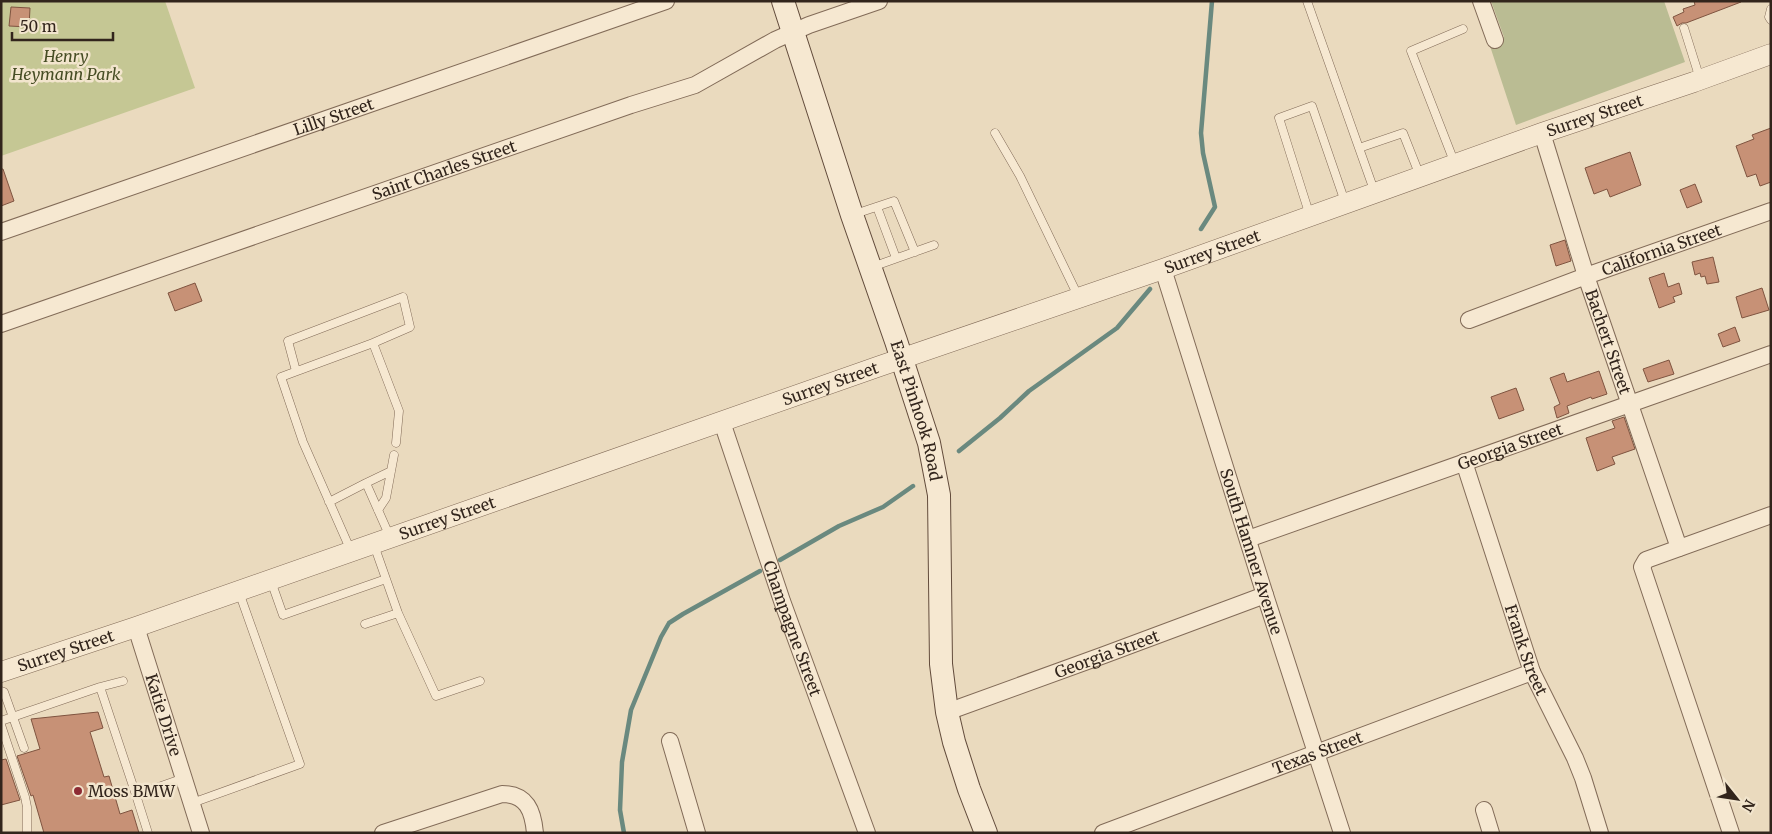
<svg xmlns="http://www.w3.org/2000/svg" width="1772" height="834" viewBox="0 0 1772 834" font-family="Merriweather,serif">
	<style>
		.green { fill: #c5c794 }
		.cemetery { fill: #babc93 }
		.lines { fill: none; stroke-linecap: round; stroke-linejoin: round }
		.stream { stroke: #6a897f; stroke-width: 4.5 }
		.building { fill: #c79176; stroke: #7f5440 }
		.service-casing { stroke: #826b58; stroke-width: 9 }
		.minor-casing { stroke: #826b58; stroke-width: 18 }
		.tertiary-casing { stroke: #826b58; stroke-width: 21 }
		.secondary-casing { stroke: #634c3c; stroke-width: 24 }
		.service { stroke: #f6e8d1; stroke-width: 8 }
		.minor { stroke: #f6e8d1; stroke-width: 16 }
		.tertiary { stroke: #f6e8d1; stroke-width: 20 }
		.secondary { stroke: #f6e8d1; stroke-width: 22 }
		.poi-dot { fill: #8d2c34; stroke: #f2e5cd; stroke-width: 2 }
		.labels { text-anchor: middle; stroke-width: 5; stroke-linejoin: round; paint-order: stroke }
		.park-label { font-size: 16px; font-style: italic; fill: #464d24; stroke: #f2e5cd }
		.street-label { font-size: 16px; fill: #32251c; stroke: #f2e5cd }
		.poi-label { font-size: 16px; fill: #32251c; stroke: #f2e5cd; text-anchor: start }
	</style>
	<rect width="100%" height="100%" fill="#eadabe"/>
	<path class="green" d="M1,1H165L195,88L1,156Z"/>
	<path class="cemetery" d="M1491,1H1664L1685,62L1516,125L1489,43L1504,37Z"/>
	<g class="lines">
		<path class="stream" d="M1201,229L1215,207L1203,153L1201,133L1212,1
			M959,451L1000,418L1029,391L1117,328L1150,289
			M780,560L839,526L883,507L913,486
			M624,833L620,810L622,762L631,710L661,637L669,623L683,614L760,571"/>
	</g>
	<path class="building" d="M1694,1H1741V2L1686,23H1682L1677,26L1673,17L1684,12L1683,9L1695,5Z
		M11,7L30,8L29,27L9,26Z
		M1771,128V182L1760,186L1756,174L1747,177L1736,146L1754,139L1752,135Z
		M1630,152L1641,185L1610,197L1607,189L1594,194L1585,168Z
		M1,169H3L14,201L1,206Z
		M1695,184L1702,202L1687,208L1680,190Z
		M1565,240L1571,261L1556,266L1550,245Z
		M1713,257L1719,282L1707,284L1705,276L1701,277L1700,273L1695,275L1692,262Z
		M1664,273L1668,287L1679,283L1682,294L1673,297L1675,302L1659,308L1649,278Z
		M195,283L202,301L175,311L168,293Z
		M1762,288L1769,310L1742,318L1736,297Z
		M1735,327L1740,341L1723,347L1718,334Z
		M1669,360L1674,374L1648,382L1643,369Z
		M1599,371L1607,394L1592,399L1591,397L1567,406L1569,413L1557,418L1554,407L1560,404L1550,378L1564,373L1567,382Z
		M1516,388L1524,410L1499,419L1491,397Z
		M1624,417L1635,449L1612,457L1615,464L1597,471L1586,438L1615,428L1612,421Z
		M98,712L103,728L90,732L104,777L109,776L120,814L132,810L139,833H44L33,795L31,796L17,756L40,749L31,719Z
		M6,759L20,800L1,805V760Z"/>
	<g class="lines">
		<g class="service-casing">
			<path id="service" d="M1307,1L1359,148L1403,133L1420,176
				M1771,9L1769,17L1771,20
				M1684,28L1700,79
				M995,133L1020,176L1078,296
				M1359,148L1375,193
				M1455,164L1411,51L1463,29
				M877,207L896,258
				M855,214L894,201L915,252
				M1310,216L1279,118L1312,106L1345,202
				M872,267L934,245
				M296,371L288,341L403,297L410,327L373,343
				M366,483L391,471
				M329,502L366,483L390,537
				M378,510L386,498L394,455
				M374,545L398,613L436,696L480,681
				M351,551L303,442L281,377L373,343L399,411L396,443
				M271,581L283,615L386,579
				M365,624L398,613
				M123,681L100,687L136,795L184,778
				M1,691L4,692L24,748
				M1,721L100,687
				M1,725L25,797L27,807V833
				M136,795L148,833
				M192,803L300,764L239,592"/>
		</g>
		<g class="minor-casing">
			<g id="minor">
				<path d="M1481,1L1495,40"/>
				<path id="s1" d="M1542,133L1586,276L1679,548"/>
				<path id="s2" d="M1,232L666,1"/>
				<path id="s3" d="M1163,269L1265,595L1342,833"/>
				<path id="s4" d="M1469,320L1586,276L1771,211"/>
				<path id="s5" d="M1,324L631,105L695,85L775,40L809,25L879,1"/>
				<path id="s6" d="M722,422L782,601L867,833"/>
				<path id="s7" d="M1464,462L1532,672L1575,758L1583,778L1600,833"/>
				<path id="s8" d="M1248,539L1771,354"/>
				<path id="s9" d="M136,627L201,833"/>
				<path id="s10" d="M947,712L1104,655L1265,595"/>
				<path d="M670,741L697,833"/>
				<path d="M1484,810L1491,833"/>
				<path d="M383,833L502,794C527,794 533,811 535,833"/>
				<path id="s11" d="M1103,833L1532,672"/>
				<path d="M1731,833L1642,567L1646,560L1771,515"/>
			</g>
		</g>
		<g class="tertiary-casing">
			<g id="tertiary">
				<path id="s12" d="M1,672L136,627L880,366L1163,269L1542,133L1694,82L1771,54"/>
			</g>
		</g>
		<g class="secondary-casing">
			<g id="secondary">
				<path id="s13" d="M783,1L852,215L896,341L929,443L939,495L941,664L947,712L954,742L969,789L986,833"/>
			</g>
		</g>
		<use href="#service" class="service"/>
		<use href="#minor" class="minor"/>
		<use href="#tertiary" class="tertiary"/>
		<use href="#secondary" class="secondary"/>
	</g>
	<circle class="poi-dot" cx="78" cy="791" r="5"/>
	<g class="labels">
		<g class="park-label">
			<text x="66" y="62">Henry<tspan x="66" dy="18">Heymann Park</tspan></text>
		</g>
		<g class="street-label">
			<text dy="6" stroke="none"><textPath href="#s12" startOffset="1688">Surrey Street</textPath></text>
			<text dy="6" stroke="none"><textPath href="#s2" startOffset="352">Lilly Street</textPath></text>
			<text dy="6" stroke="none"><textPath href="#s5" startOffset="469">Saint Charles Street</textPath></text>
			<text dy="6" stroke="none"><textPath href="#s4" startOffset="205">California Street</textPath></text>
			<text dy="6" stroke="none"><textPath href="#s12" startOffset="1282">Surrey Street</textPath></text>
			<text dy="6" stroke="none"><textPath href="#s1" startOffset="219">Bachert Street</textPath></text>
			<text dy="6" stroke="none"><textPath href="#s12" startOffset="878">Surrey Street</textPath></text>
			<text dy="6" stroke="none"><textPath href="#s13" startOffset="431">East Pinhook Road</textPath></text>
			<text dy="6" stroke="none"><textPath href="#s8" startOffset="278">Georgia Street</textPath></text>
			<text dy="6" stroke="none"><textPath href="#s12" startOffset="472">Surrey Street</textPath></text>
			<text dy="6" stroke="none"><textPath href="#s3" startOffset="296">South Hamner Avenue</textPath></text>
			<text dy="6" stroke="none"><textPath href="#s6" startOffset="218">Champagne Street</textPath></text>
			<text dy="6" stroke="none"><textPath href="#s7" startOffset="198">Frank Street</textPath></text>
			<text dy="6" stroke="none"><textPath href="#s12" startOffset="68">Surrey Street</textPath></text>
			<text dy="6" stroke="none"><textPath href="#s10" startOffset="170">Georgia Street</textPath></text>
			<text dy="6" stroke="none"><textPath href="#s9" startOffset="92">Katie Drive</textPath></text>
			<text dy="6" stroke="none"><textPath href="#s11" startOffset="229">Texas Street</textPath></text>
		</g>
		<g class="poi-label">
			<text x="88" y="797">Moss BMW</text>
		</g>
	</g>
	<rect width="1772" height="834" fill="none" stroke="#32251c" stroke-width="5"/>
	<g transform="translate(1737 799) rotate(120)" stroke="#f2e5cd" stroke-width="4" paint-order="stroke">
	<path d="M0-4L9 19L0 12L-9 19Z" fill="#32251c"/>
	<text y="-8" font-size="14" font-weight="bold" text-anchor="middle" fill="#32251c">N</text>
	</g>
	<path d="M12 32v8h101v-8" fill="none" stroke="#32251c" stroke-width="2.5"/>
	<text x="20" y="32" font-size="15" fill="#32251c" stroke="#f2e5cd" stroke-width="4" paint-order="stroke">50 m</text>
</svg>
